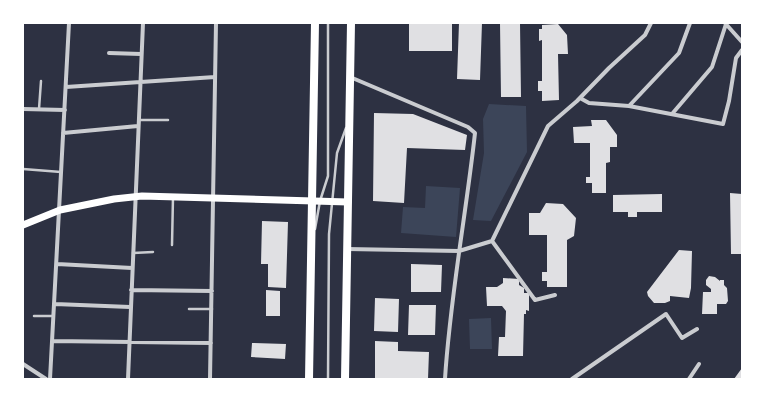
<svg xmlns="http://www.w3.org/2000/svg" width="765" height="402" viewBox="0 0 765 402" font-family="'Noto Sans',sans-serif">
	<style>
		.green { fill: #3c4559 }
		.building { fill: #e0e0e3 }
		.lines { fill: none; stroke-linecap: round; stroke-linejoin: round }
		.service { stroke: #caccd0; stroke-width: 2.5 }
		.minor { stroke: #caccd0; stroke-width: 4 }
		.secondary { stroke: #fff; stroke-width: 7 }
		.primary { stroke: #fff; stroke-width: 8 }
	</style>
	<rect width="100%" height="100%" fill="#2d3142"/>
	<path class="green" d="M489,104L526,106L527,152L491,221L473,220L484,153L483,119Z
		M426,186L460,188L456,237L401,233L403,207L425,208Z
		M491,318L492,349H470L469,319Z"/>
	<path class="building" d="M409,23H452V51H409Z
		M459,23H482L480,80L457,79Z
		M500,23H520L521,97H501Z
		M558,24L567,35L568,54H558L559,100L542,101V91H538V81H542V40L539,41V29H542V25Z
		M374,113L413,114L467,135L465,150L407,148L404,203L373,201Z
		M591,120H606L617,135V147H610V162L606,163V193H592V183H586V177H590V143H574L573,127L592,126Z
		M730,193L742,194V254H731Z
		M662,194V212H637V217H628V212H613V195Z
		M546,203L563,204L576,218L574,236L567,240V287H547V281H542V272H547V235H529V213H540Z
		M262,221L288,222L286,288L268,287V264H261Z
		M679,250L692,251L691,288L689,298L670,296V301L665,303H654L648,296L647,292Z
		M411,264L442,265L441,292H411Z
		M709,276L715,277L720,281V280H724V285L727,288L728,301L726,304H717V314H702L703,292H711V289L706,285V280Z
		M503,278L519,279V285L524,288V293H529V311L526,310V314H524L523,356H498L499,337H505L506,311L502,306H487L486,287H497L503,283Z
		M266,290L280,291V316H266Z
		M375,298L399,299L398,332L374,331Z
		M409,305H436L435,335H408Z
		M375,341L398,342V351L429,352L428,379H375Z
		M252,343L286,344L285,359L251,357Z
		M742,368V379H734Z"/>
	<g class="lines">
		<path class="service" d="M39,109L41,81
			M139,120H168
			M23,169L61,172
			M315,229L320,201L328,176V23
			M172,245L173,197
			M133,253L153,252
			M189,309H212
			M34,316H53
			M328,379L329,234L337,153L346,128"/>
		<path class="minor" d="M725,23L742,42
			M109,53L141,54
			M350,77L468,127L475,133C466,215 450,297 445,379
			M66,87L215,77
			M580,98L589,103L629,106L723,124L729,101L736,58L742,50
			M629,106L679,53L690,23
			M23,109L65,110
			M672,114L712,67L726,24
			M63,133L138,126
			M492,241L535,300L555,295
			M347,249L459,251L492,241L548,126L577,101L609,68L645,35L651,23
			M57,264L132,268
			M131,290L212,291
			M55,304L130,307
			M52,341L211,343
			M23,364L46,379
			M50,379L69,23
			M128,379L143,23
			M210,379L216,23
			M572,379L666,314L682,338L697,329
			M689,379L699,364"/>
		<path class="secondary" d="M23,225L60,210L114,199L142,196L348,202"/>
		<path class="primary" d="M309,379L315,23
			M345,379L351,23"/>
	</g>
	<rect width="765" height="402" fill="none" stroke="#ffffff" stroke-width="48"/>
</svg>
